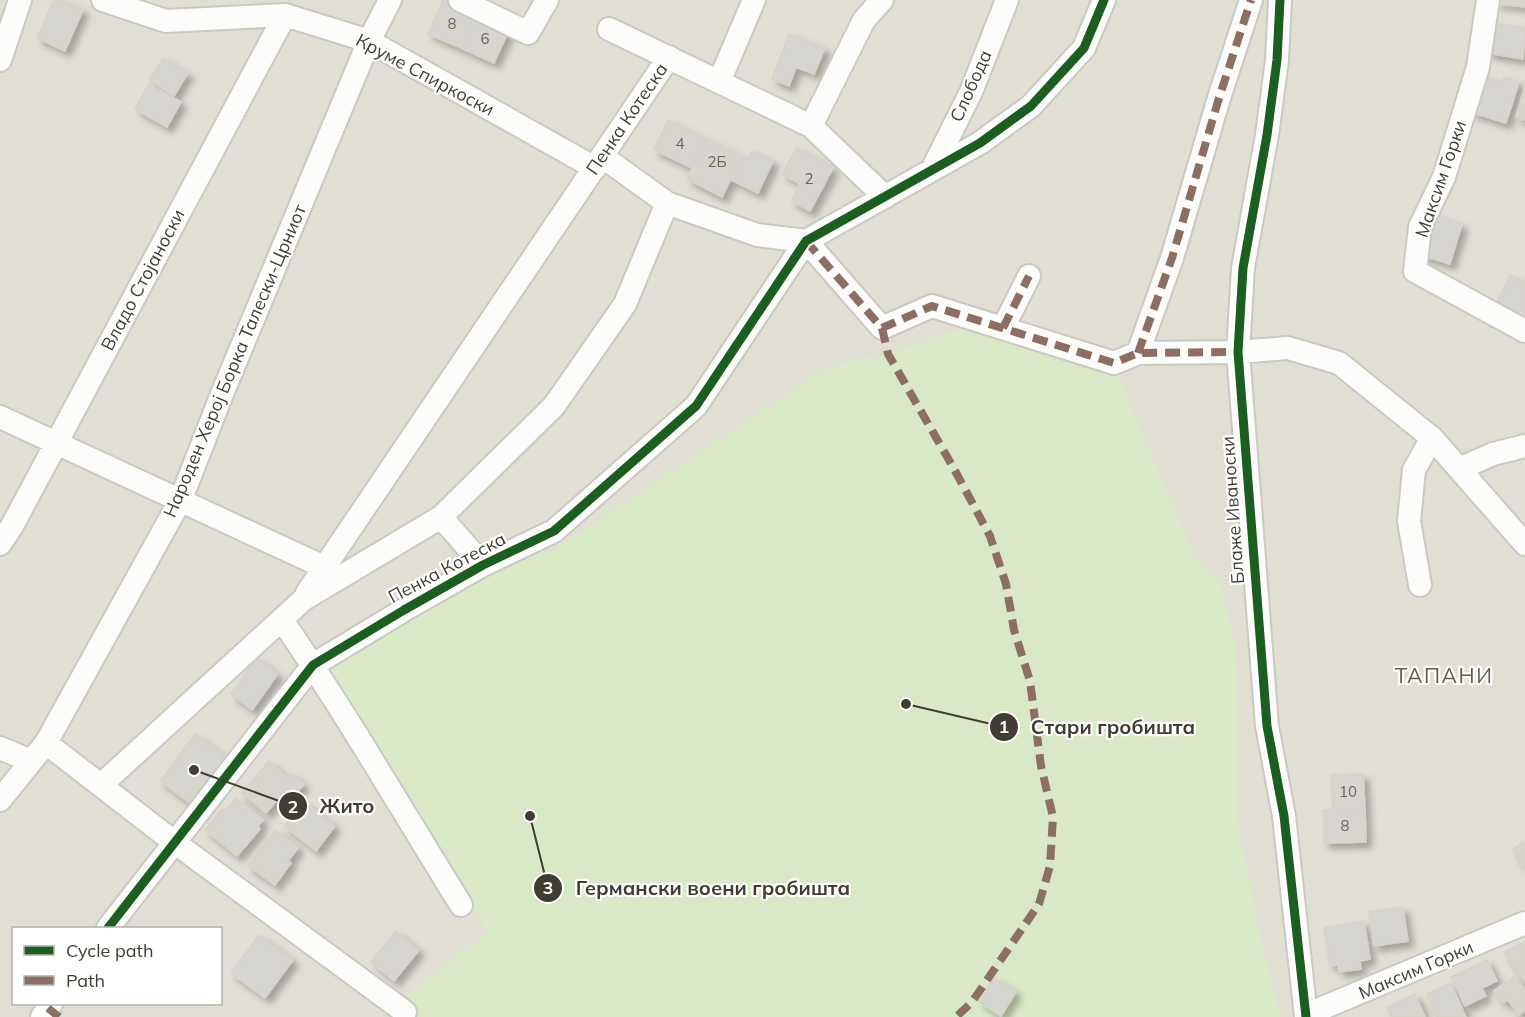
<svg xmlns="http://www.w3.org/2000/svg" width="1525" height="1017" viewBox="0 0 1525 1017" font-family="Mulish,sans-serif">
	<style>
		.residential { fill: #e1ded3; fill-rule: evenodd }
		.green { fill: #d9e8c6 }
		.building { fill: #d7d5cf; stroke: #d6d3cc; stroke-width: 1.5; filter: url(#shadow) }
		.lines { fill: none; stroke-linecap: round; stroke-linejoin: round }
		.minor-casing { stroke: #cac8c2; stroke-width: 26 }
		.minor { stroke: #fcfcfb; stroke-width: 22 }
		.quiet { stroke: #8d6e63; stroke-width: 8; stroke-dasharray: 15 8; stroke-linecap: butt }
		.cycleway-casing { stroke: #fff; stroke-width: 13 }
		.cycleway { stroke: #1b5e20; stroke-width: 9 }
		.labels { text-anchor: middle; stroke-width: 4.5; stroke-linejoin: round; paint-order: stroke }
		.number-label { font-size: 15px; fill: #68645b }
		.street-label { font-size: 18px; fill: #423d33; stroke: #fff }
		.quarter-label { font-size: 21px; letter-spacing: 1.5px; fill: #645c4b; stroke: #fff }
		.leader { fill: none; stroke: #423d33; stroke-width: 2 }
		.callout-dot { fill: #423d33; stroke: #fff; stroke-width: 2 }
		.mark-label { font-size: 18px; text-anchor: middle; font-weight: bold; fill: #fff }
		.callout-label { font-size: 20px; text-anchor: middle; font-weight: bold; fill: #423d33; stroke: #fff; stroke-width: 4.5; stroke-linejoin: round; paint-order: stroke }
	</style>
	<defs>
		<filter id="shadow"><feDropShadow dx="5.5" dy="5.5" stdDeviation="3" flood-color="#0004"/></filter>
	</defs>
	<rect width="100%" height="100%" fill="#eeece6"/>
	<path class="residential" d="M0,0H1525V1017H0ZM14,928H220V1004H14Z"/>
	<path class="green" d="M962,328L1116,372L1196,560L1219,579L1236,644L1238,827L1263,950L1281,1017H400L399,1001L488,932L321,666L489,568L542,546L546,555L822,371L866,356L875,358Z"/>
	<path class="building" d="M54,0H61L83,10L65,51L37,38Z
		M443,0L475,15L461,48L428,34Z
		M1495,0H1525V7L1495,3Z
		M475,15L509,30L494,63L461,48Z
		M1492,23L1525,28L1523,59L1487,53Z
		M789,34L825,48L814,74L796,67L789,86L772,79Z
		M163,58L188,73L174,96L149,80Z
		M1481,76L1502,82L1504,77L1519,82L1506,123L1470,112Z
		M149,84L181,102L167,127L135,109Z
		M1525,86V120L1516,117Z
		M668,120L707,139L692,168L654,150Z
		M707,139L742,156L722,197L687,179Z
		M797,148L833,168L810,211L791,201L800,184L782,174Z
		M752,151L773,161L758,193L731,180L742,156L748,159Z
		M1432,214L1462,224L1450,264L1420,255Z
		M1510,275L1525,282V321L1493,310Z
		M257,658L278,674L252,710L231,694Z
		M195,734L229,759L194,806L160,781Z
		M269,761L287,777L290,773L304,784L287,804L280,797L266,813L242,793Z
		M1363,774L1365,809L1333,810L1331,775Z
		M236,798L263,820L258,826L260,829L237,856L205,830L222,809L225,811Z
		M304,802L335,826L316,851L284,826Z
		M1365,809L1366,842L1324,843V810Z
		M275,830L298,848L288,861L291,863L275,885L248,866Z
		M1525,841V867L1512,850Z
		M1403,907L1408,941L1374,946L1369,912Z
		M1364,921L1370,959L1360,961L1361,969L1339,972L1338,965L1330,966L1324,928Z
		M396,931L419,950L394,981L371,962Z
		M259,935L293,960L265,998L231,973Z
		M1525,942V982L1504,952Z
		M1487,960L1497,981L1482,988L1486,996L1465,1006L1451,977Z
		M1515,976L1525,989V1011L1519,1015L1508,1000L1503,1003L1494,991Z
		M994,977L1016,992L1001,1016L979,1002Z
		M1451,983L1466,1017H1437L1427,994Z
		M1415,994L1425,1017H1392L1387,1007Z"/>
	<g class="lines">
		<g class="minor-casing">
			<path id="minor" d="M103,0L166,21L285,15L369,41L595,168
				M460,0L528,33L547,0
				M1280,0L1277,60L1267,135L1243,268L1238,352L1267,726L1284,816L1306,1017
				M1488,0L1478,67L1444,177L1420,227L1415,271L1525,331
				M609,29L811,126L885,197
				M0,60L20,0
				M719,82L754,0
				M811,126L864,20L882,0
				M603,157L667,203L757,235L806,241
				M932,170L971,92L1007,0
				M806,241L882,328L932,306L1114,363L1138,353L1238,352L1288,348L1339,363L1432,438L1525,544
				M1003,328L1029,276
				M1138,353L1172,258L1219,98L1251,0
				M0,417L324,567L332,578
				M1459,469L1493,454L1525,446
				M441,517L483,565
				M0,544L12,526L285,15
				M1420,585L1409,521L1414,470L1432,438
				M307,593L669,57
				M282,620C345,712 402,810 461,905
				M46,743L174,842L405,1012
				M0,748L31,761
				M101,785L304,599L441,517L554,406L625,304L667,203
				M0,800L46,743L181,499L222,394L369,41L390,0
				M108,928L313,665L404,610L483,565L554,531L696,406L806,241L980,143L1031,106L1084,48L1104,0
				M1306,1015L1525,923
				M42,1017L51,1004"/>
		</g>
		<use href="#minor" class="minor"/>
		<path class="quiet" d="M806,241L882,328L932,306L1114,363L1138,353L1238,352
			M882,328L888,354L953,467L990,536L1006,584L1014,630L1030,681L1041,766L1053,817L1050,866L1039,904L972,1002L956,1017
			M1003,328L1029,276
			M1138,353L1172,258L1219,98L1251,0
			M48,1008L59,1017"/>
		<g class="cycleway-casing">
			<path id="cycleway" d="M1280,0L1277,60L1267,135L1243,268L1238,352L1267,726L1284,816L1306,1017
				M108,928L313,665L404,610L483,565L554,531L696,406L806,241L980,143L1031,106L1084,48L1104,0"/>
		</g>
		<use href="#cycleway" class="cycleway"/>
	</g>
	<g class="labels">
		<g class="number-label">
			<text x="452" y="29">8</text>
			<text x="485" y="44">6</text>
			<text x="680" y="149">4</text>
			<text x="717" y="167">2Б</text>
			<text x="809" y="184">2</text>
			<text x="1348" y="797">10</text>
			<text x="1345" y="831">8</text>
		</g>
		<g class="street-label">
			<text transform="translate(425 75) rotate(28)" y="6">Круме Спиркоски</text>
			<text transform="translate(971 86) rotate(-66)" y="6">Слобода</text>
			<text transform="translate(627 119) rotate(-56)" y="6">Пенка Котеска</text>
			<text transform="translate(1441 179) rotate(-71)" y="6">Максим Горки</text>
			<text transform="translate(143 280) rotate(-62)" y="6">Владо Стојаноски</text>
			<text transform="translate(235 361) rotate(-67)" y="6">Народен Херој Борка Талески-Црниот</text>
			<text transform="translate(1233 510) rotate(-94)" y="6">Блаже Иваноски</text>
			<text transform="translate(447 568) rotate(-28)" y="6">Пенка Котеска</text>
			<text transform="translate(1416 970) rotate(-23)" y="6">Максим Горки</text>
		</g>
		<g class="quarter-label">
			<text x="1444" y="683">ТАПАНИ</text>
		</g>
	</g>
	<path class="leader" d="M906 704L1004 727M194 770L293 806M530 816L548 888"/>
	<g class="callout-dot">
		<circle cx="906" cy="704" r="6"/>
		<circle cx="194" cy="770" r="6"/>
		<circle cx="530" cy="816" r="6"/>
		<circle cx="1004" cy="727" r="15"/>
		<circle cx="293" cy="806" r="15"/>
		<circle cx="548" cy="888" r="15"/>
	</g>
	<g class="mark-label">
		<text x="1004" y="733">1</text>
		<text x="293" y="813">2</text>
		<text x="548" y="894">3</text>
	</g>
	<g class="callout-label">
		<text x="1113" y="734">Стари гробишта</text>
		<text x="347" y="813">Жито</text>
		<text x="713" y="895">Германски воени гробишта</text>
	</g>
	<rect x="12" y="927" width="210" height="78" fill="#ffffff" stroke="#b3b1ad" stroke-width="1.5"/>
	<rect x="24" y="946" width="30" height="9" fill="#1b5e20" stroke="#b3b1ad" stroke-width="1.5"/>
	<text x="66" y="957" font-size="18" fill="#423d33">Cycle path</text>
	<rect x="24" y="976" width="30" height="9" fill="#8d6e63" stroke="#b3b1ad" stroke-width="1.5"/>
	<text x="66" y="987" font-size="18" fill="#423d33">Path</text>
</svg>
